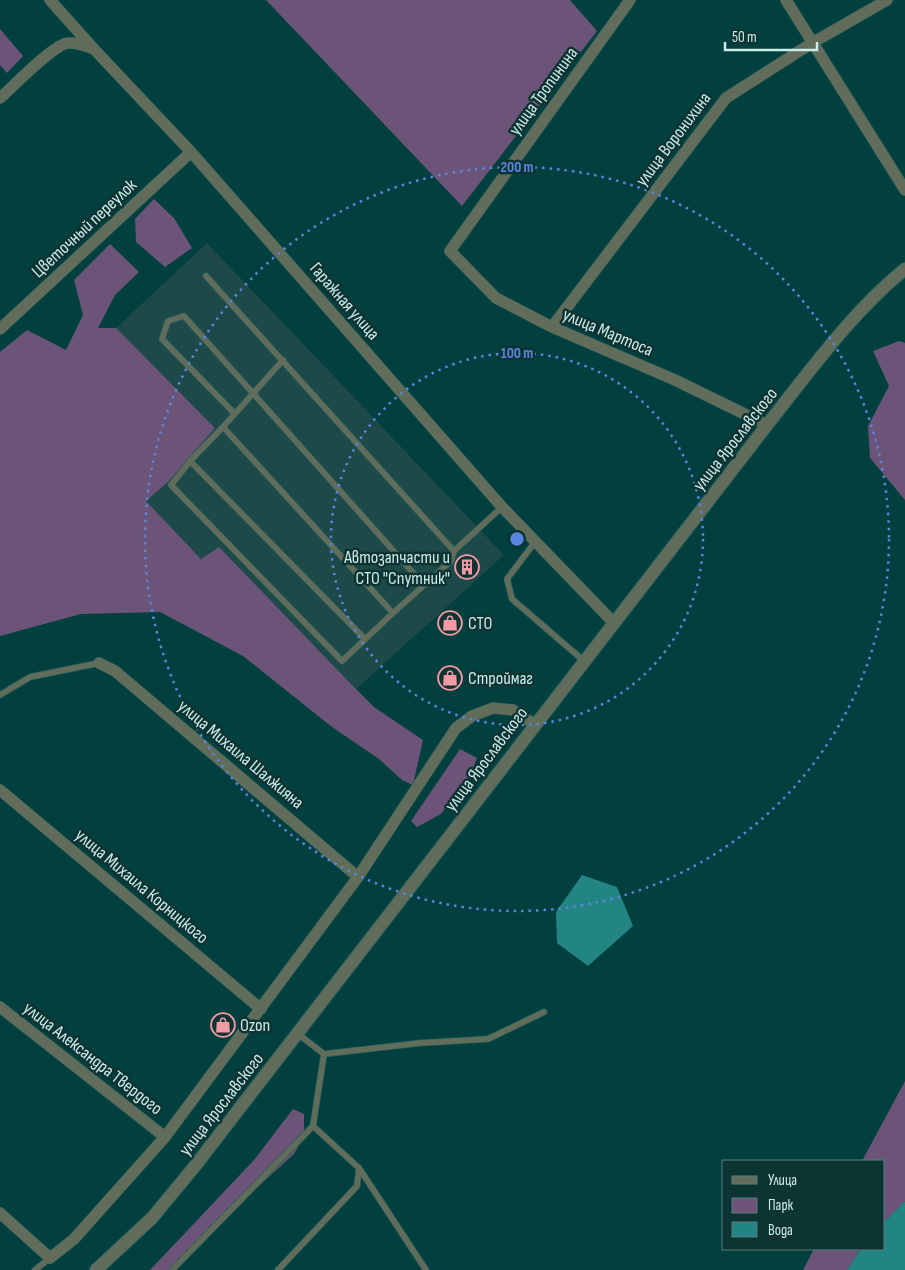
<svg xmlns="http://www.w3.org/2000/svg" width="905" height="1270" viewBox="0 0 905 1270" font-family="'Sofia Sans Condensed',sans-serif">
	<style>
		.built { fill: #1d4948 }
		.green { fill: #6c5479 }
		.water { fill: #228583 }
		.lines { fill: none; stroke-linecap: round; stroke-linejoin: round }
		.service-casing { stroke: #265f5e; stroke-width: 7 }
		.minor-casing { stroke: #265f5e; stroke-width: 12 }
		.tertiary-casing { stroke: #265f5e; stroke-width: 14 }
		.service { stroke: #616d5a; stroke-width: 5.5 }
		.minor { stroke: #616d5a; stroke-width: 11 }
		.tertiary { stroke: #616d5a; stroke-width: 12 }
		.ring { fill: none; stroke: #5a85df; stroke-width: 2.5; stroke-dasharray: 2.5 5 }
		.labels { text-anchor: middle; stroke-width: 5; stroke-linejoin: round; paint-order: stroke }
		.street-label { font-size: 18px; fill: #caeceb; stroke: #0d3433 }
		.poi-label { font-size: 18px; fill: #caeceb; stroke: #0d3433; text-anchor: start }
		.centre { fill: #5a85df; stroke: #0d3433; stroke-width: 2.5 }
		.ring-label { font-size: 15px; text-anchor: middle; font-weight: bold; fill: #5a85df; stroke: #0d3433; stroke-width: 5; stroke-linejoin: round; paint-order: stroke }
	</style>
	<rect width="100%" height="100%" fill="#02403f"/>
	<path class="built" d="M207,243L504,555L356,689L219,547L201,559L146,501L168,482L116,328Z"/>
	<path class="green" d="M266,0H570L597,31L462,206Z
		M0,29L23,56L7,73L0,65Z
		M154,199L174,218L192,248L165,267L136,242L135,219Z
		M110,244L139,272L115,295L98,328H116L215,428L168,482L146,501L201,559L219,547L356,689L374,707L423,740L413,785L402,780L379,759L332,727L243,656L160,612L81,614L0,636V352L27,330L66,350L83,315L74,280Z
		M899,341L905,343V500L870,458L868,426L889,386L873,351Z
		M460,749L477,758L468,780L441,814L417,827L411,821Z
		M905,1081V1201L884,1222V1161H862Z
		M293,1109L304,1114V1137L294,1154L199,1240L171,1270H150L254,1160Z
		M814,1249H861L847,1270H803Z"/>
	<path class="water" d="M582,875L617,887L633,926L588,966L557,943L556,912Z
		M905,1201V1270H847L861,1249H884V1222Z"/>
	<g class="lines">
		<g class="service-casing">
			<path id="service" d="M206,276L454,551
				M283,360L223,427L190,461L171,485L342,661L393,613L451,561L454,551L502,507
				M234,413L162,339L168,321L184,316L424,585
				M223,427L393,613
				M190,461L365,639
				M535,542L507,579L512,599L584,661
				M0,695L30,677L99,663
				M298,1034L324,1054L420,1043L488,1039L544,1012
				M359,1168L426,1270
				M35,1270L50,1258
				M172,1270L313,1126
				M278,1270L357,1186L359,1168L313,1126L324,1054"/>
		</g>
		<g class="minor-casing">
			<path id="minor" d="M50,0L93,48L191,152L502,507L614,623
				M630,0L450,251L496,298L552,327L675,380L767,425
				M786,0L905,190
				M0,98C16,84 46,52 64,44C72,41 83,45 91,48
				M552,327L726,98L812,43L887,0
				M0,329L191,152
				M99,663L115,671L358,877
				M0,790L261,1009
				M0,1007L165,1137
				M0,1213L50,1258L74,1239L165,1137L358,877L456,728L472,716L493,708L513,710L535,725"/>
		</g>
		<g class="tertiary-casing">
			<path id="tertiary" d="M96,1270L152,1218L195,1166L767,425C810,371 851,313 905,269"/>
		</g>
		<use href="#service" class="service"/>
		<use href="#minor" class="minor"/>
		<use href="#tertiary" class="tertiary"/>
	</g>
	<g class="ring">
		<circle cx="517" cy="539" r="186"/>
		<circle cx="517" cy="539" r="372"/>
	</g>
	<defs>
		<g id="building-ring" transform="scale(1.25)"><circle r="9.5" fill="#0d3433" stroke="#f49aa3" stroke-width="1.5"/><path d="M-4-6H4V6H1V3H-1V6H-4ZM-2.5-4.3h1.7v1.8h-1.7ZM.8-4.3h1.7v1.8H.8ZM-2.5-1h1.7V.8h-1.7ZM.8-1h1.7V.8H.8Z" fill="#f49aa3"/></g>
		<g id="shop-ring" transform="scale(1.25)"><circle r="9.5" fill="#0d3433" stroke="#f49aa3" stroke-width="1.5"/><path d="M-5-2.5h2.3a2.7 3.5 0 0 1 5.4 0H5L5.5 6h-11ZM-1.5-2.5h3a1.5 2.3 0 0 0-3 0Z" fill="#f49aa3"/></g>
	</defs>
	<g fill-rule="evenodd">
		<use href="#building-ring" x="467" y="567"/>
		<use href="#shop-ring" x="450" y="623"/>
		<use href="#shop-ring" x="450" y="678"/>
		<use href="#shop-ring" x="223" y="1025"/>
	</g>
	<g class="labels">
		<g class="street-label">
			<text transform="translate(543 91) rotate(-54)" y="6">улица Тропинина</text>
			<text transform="translate(673 139) rotate(-53)" y="6">улица Воронихина</text>
			<text transform="translate(84 228) rotate(-43)" y="6">Цветочный переулок</text>
			<text transform="translate(345 301) rotate(49)" y="6">Гаражная улица</text>
			<text transform="translate(608 332) rotate(23)" y="6">улица Мартоса</text>
			<text transform="translate(735 439) rotate(-52)" y="6">улица Ярославского</text>
			<text transform="translate(241 754) rotate(40)" y="6">улица Михаила Шалжияна</text>
			<text transform="translate(486 759) rotate(-53)" y="6">улица Ярославского</text>
			<text transform="translate(142 886) rotate(40)" y="6">улица Михаила Корницкого</text>
			<text transform="translate(93 1058) rotate(38)" y="6">улица Александра Твердого</text>
			<text transform="translate(221 1104) rotate(-52)" y="6">улица Ярославского</text>
		</g>
		<g class="poi-label">
			<text x="450" y="563" text-anchor="end">Автозапчасти и<tspan x="450" dy="21">СТО "Спутник"</tspan></text>
			<text x="468" y="629">СТО</text>
			<text x="468" y="684">Строймаг</text>
			<text x="240" y="1031">Ozon</text>
		</g>
	</g>
	<circle cx="517" cy="539" r="8" class="centre"/>
	<g class="ring-label">
		<text x="517" y="172">200 m</text>
		<text x="517" y="358">100 m</text>
	</g>
	<rect x="722" y="1160" width="162" height="90" fill="#0d3433" stroke="#597e7d"/>
	<rect x="732" y="1176" width="25" height="8" fill="#616d5a" stroke="#597e7d"/>
	<text x="768" y="1185" font-size="15" fill="#caeceb">Улица</text>
	<rect x="732" y="1198" width="25" height="15" fill="#6c5479" stroke="#597e7d"/>
	<text x="768" y="1210" font-size="15" fill="#caeceb">Парк</text>
	<rect x="732" y="1222" width="25" height="15" fill="#228583" stroke="#597e7d"/>
	<text x="768" y="1235" font-size="15" fill="#caeceb">Вода</text>
	<path d="M725 42v8h92v-8" fill="none" stroke="#caeceb" stroke-width="2.5"/>
	<text x="732" y="42" font-size="15" fill="#caeceb" stroke="#0d3433" stroke-width="4" paint-order="stroke">50 m</text>
</svg>
